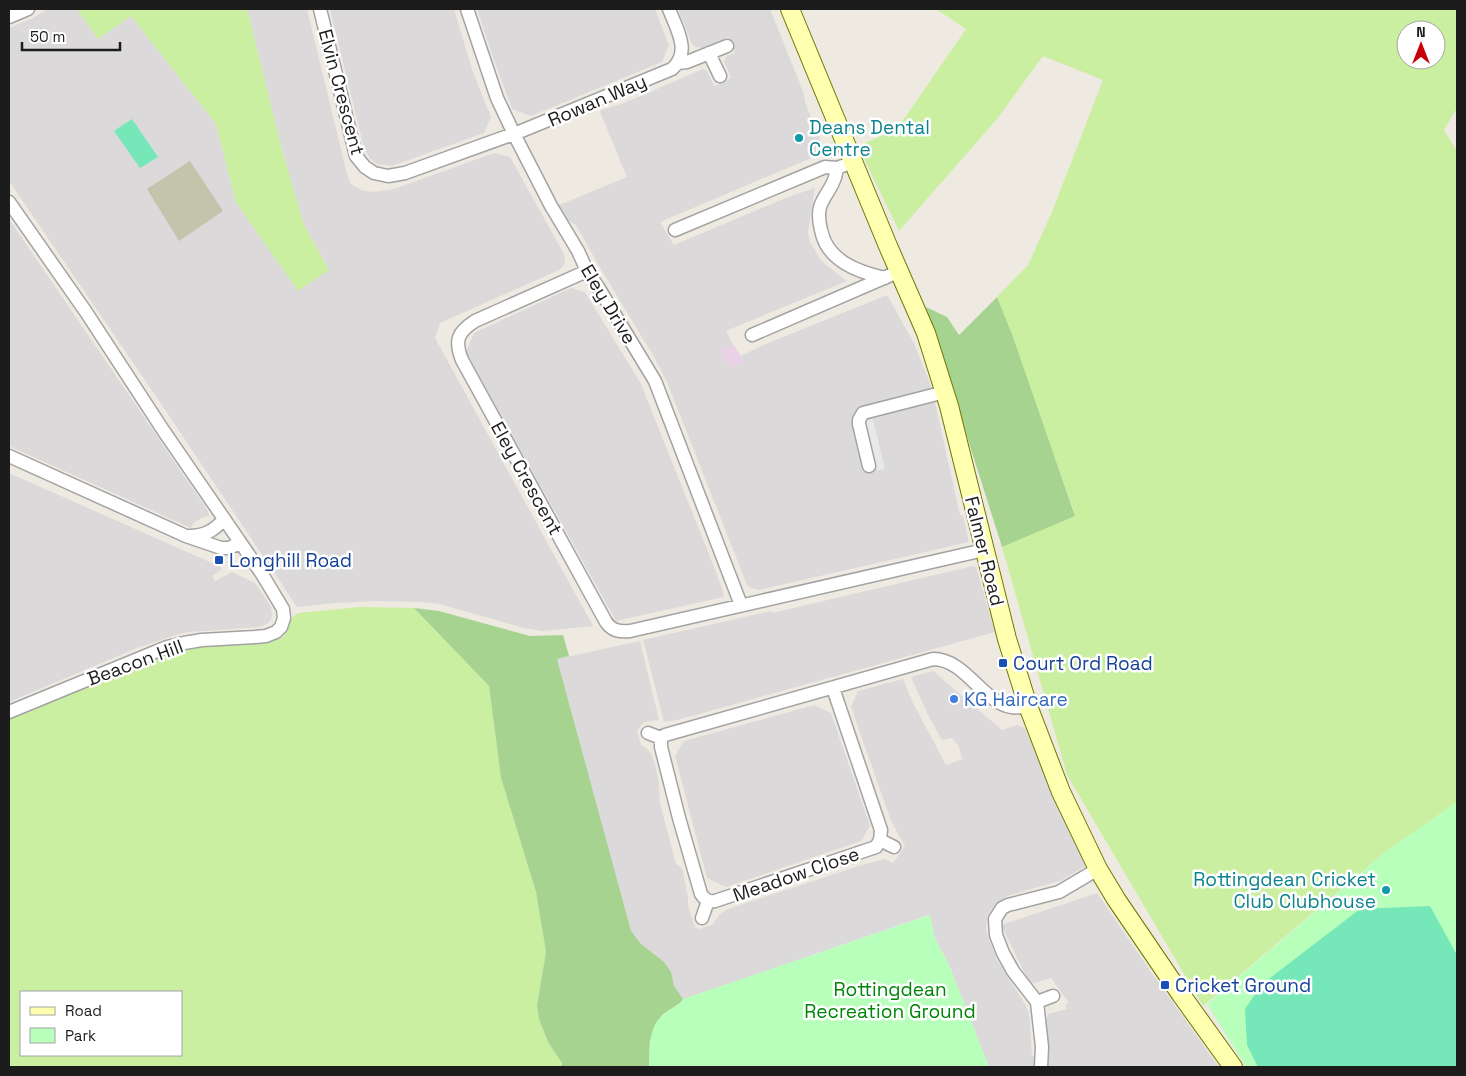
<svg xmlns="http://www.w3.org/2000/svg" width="1466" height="1076" viewBox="0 0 1466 1076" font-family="'Space Grotesk',sans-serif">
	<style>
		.residential { fill: #dbd9d9 }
		.industrial { fill: #e9d2e5 }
		.construction { fill: #c4c3ac }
		.grass { fill: #caefa1; fill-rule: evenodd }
		.forest { fill: #a7d391 }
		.park { fill: #b8ffbb }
		.pitch { fill: #76e7b8 }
		.parking { fill: #e8e8e8 }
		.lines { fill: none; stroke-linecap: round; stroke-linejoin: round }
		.street-casing { stroke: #a3a3a3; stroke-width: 15 }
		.secondary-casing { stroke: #6e7700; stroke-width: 20 }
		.street { stroke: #fff; stroke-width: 12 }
		.secondary { stroke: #feffaf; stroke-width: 18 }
		.culture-dot { fill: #0f9aa8; stroke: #fff; stroke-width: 2 }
		.transit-dot { fill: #1a4fb4; stroke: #fff; stroke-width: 2 }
		.shop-dot { fill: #3f7fe0; stroke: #fff; stroke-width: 2 }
		.labels { text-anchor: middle; stroke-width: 5; stroke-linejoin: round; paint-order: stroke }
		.street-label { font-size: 19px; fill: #1c1c1c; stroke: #fff }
		.culture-label { font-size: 19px; fill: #0d838f; stroke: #fff; text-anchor: start }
		.transit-label { font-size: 19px; fill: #164399; stroke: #fff; text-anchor: start }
		.shop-label { font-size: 19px; fill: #366cbe; stroke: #fff; text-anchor: start }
		.park-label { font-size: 19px; fill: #008507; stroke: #fff }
	</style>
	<rect width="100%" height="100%" fill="#efeae1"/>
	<path class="residential" d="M48,9H77L98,39L131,16L216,124L236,202L329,269L304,225L292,187L279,138L247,9H307L347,174L351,184L361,190L373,192L394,189L494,153L510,157L564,254L565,258L564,265L559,270L440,323L435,338L593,626L542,631L524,628L439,604L420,602L375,601L336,603L297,607L168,414L9,181V28L33,18Z
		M330,9H454L473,72L491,117L484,133L392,166L377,164L370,159L364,148Z
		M477,9H655L669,45L662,62L531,116L512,109L494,60Z
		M678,9H770L804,94L805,102L824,150L823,152L809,159L660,222L674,245L788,197L815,188L808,232L810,242L820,259L826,265L847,281L726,331L733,344L720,350L730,368L744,362L741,356L761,346L887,295L914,343L932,389L960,515H963L969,542L759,590L751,588L747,585L667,382L654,357L599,266L576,225L566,219L557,205L564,203L627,177L600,112L601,110L624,103L703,69L707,71L714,86L731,78L724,61L727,56L735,53L728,37L702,48L695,47L692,44Z
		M9,219L208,511L209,516L203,517L194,523L191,528L9,446Z
		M571,288L585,292L641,384L707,549L722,588L724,597L616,621L466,352L474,333Z
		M9,473L221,567V570L212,576L215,581L232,572L255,583L271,607L272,615L271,620L267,624L260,627L189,632L179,634L137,648L9,702Z
		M973,566L976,567L995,632L677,720L664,722L643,640L771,611L772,613Z
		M640,641L659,720L644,722L637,731L641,745L645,747L651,753L655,764L659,783L660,803L676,864L682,868L688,897V906L695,927L699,929L712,925L720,914L728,909L865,864L885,859L893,863L905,846L891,821L851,707L858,691L903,679L913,703L946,765L962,759L959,747L952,738L942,740L929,717L911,677L933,671L1002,730L1017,725L1025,728L1048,782L1086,866L1060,881L1010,895L1000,900L993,907L988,915L986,924L987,934L997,960L1025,1004L1029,1013L1032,1056H1046L1045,1025L1048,1014L1067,1009L1065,1005L1069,1003L1051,978L1030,984L1001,925L1097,893L1151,972L1219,1067H989L949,965L935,939L929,915L655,1009L637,955L557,659Z
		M814,705L831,713L870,826L861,841L726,887L707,878L675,756L684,741Z"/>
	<path class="industrial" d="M733,344L745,362L730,368L720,350Z"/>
	<path class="construction" d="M190,161L223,211L179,241L147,189Z"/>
	<path class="grass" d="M77,9H247L283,154L304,225L329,270L298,291L236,202L216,124L131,16L98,39Z
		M936,9H1457V108L1444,130L1457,151V802L1384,853L1203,1006L1067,775L1002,547L1074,512L997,297L1028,265L1052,212L1103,80L1043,56L997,119L899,231L858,146L897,129L966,29ZM1406,30H1436V60H1406Z
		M361,607L414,608L489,686L501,778L536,892L546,952L537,1004L539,1019L548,1042L562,1063V1067H9V719L141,664L180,650L220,645L275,640L283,637L292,618L298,613ZM21,992H181V1055H21Z"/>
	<path class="forest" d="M997,297L1013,337L1075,516L1002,547L926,307L947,317L959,335Z
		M414,608L439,611L530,636L563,635L569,656L557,659L631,931L641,944L664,962L671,972L674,986L683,999L680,1003L662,1015L650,1040L649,1067H562V1063L548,1042L539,1019L537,1005L546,952L536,892L501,778L489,686Z"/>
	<path class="park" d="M1457,802V1067H1246L1207,1004L1384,853Z
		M930,915L935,939L949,965L989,1067H649C650,1049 648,1026 664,1014C670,1008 679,1006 683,999Z"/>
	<path class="pitch" d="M132,119L158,157L140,168L114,131Z
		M1430,906L1457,955V1067H1258L1247,1045L1245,1009L1261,985L1360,909Z"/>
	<path class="parking" d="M873,419L885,469L877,471L865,421Z"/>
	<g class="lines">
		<g class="street-casing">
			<path id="street" d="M320,9L356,156L365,167L374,173L388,176L405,173L519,132L672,69C692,52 676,28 669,9
				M467,9L497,98L514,134L551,206L578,251L587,271L598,287L655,381L741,605
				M9,17L28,9
				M709,53L720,76
				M678,63L687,62L727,46
				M837,168C836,172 836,176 834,180C831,189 823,197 820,207C818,215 819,222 821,230C827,261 858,272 885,278
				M9,202L86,312L163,430L262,574L283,609L284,618L281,627L276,632L266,636L255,637L202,640L184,643L167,647L9,712
				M675,230L825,167L837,168L853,162
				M587,271L475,321C458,332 454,340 462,360L606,622C612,631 620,632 630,631L984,550
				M752,335L900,271
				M9,456L186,536L221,548H229L240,543
				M869,466L859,424V420L863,413L945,392
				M189,536C204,536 214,531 224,519
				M833,688L881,830L880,840L876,847L715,901C709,902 705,900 701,894L679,818L661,747V738L665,735L933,659C971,659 987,718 1028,706
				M648,733L661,738
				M880,840L894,847
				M702,918L708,901
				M1037,1002L1053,996
				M1041,1067L1042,1047L1037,1002L1013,971L1003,953L996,935L995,919L1002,908L1008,905L1059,892L1098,869"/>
		</g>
		<g class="secondary-casing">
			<path id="secondary" d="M790,9L888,246L926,333L949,406L1007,639L1028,706L1061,792L1098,869L1116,899L1182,996L1233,1067"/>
		</g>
		<use href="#street" class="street"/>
		<use href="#secondary" class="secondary"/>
	</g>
	<g class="culture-dot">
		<circle cx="799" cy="138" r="5"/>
		<circle cx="1386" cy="890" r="5"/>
	</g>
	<g class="transit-dot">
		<rect x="214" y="555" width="10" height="10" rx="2.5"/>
		<rect x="998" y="658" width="10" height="10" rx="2.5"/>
		<rect x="1160" y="980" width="10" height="10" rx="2.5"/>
	</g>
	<circle class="shop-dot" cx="954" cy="699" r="5"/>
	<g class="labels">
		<g class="street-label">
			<text transform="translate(342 92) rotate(75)" y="7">Elvin Crescent</text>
			<text transform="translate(597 100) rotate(-23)" y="7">Rowan Way</text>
			<text transform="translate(609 304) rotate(59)" y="7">Eley Drive</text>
			<text transform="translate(527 478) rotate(61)" y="7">Eley Crescent</text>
			<text transform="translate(985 551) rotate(76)" y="7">Falmer Road</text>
			<text transform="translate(135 662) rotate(-20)" y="7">Beacon Hill</text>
			<text transform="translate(796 874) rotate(-19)" y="7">Meadow Close</text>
		</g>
		<g class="culture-label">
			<text x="809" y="134">Deans Dental<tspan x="809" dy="22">Centre</tspan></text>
			<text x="1376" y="886" text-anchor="end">Rottingdean Cricket<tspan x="1376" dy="22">Club Clubhouse</tspan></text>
		</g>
		<g class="transit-label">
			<text x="229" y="567">Longhill Road</text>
			<text x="1013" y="670">Court Ord Road</text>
			<text x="1175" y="992">Cricket Ground</text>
		</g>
		<g class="shop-label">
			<text x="964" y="706">KG Haircare</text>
		</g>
		<g class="park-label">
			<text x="890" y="996">Rottingdean<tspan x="890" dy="22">Recreation Ground</tspan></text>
		</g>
	</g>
	<rect width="1466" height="1076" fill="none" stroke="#1c1c1c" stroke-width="20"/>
	<rect x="20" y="991" width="162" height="65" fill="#ffffff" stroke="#a4a4a4"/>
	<rect x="30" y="1007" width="25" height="8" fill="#feffaf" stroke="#a4a4a4"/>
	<text x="65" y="1016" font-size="15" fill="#1c1c1c">Road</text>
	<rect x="30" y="1028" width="25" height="15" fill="#b8ffbb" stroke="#a4a4a4"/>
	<text x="65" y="1041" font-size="15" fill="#1c1c1c">Park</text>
	<g transform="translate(1421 45)"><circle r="24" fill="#ffffff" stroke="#a4a4a4"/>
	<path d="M0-4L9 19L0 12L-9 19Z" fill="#c90007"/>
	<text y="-8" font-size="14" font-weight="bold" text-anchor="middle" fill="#1c1c1c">N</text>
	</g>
	<path d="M22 42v8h98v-8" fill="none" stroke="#1c1c1c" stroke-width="2.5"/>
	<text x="30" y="42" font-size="15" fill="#1c1c1c" stroke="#ffffff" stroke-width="4" paint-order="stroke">50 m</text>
</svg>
